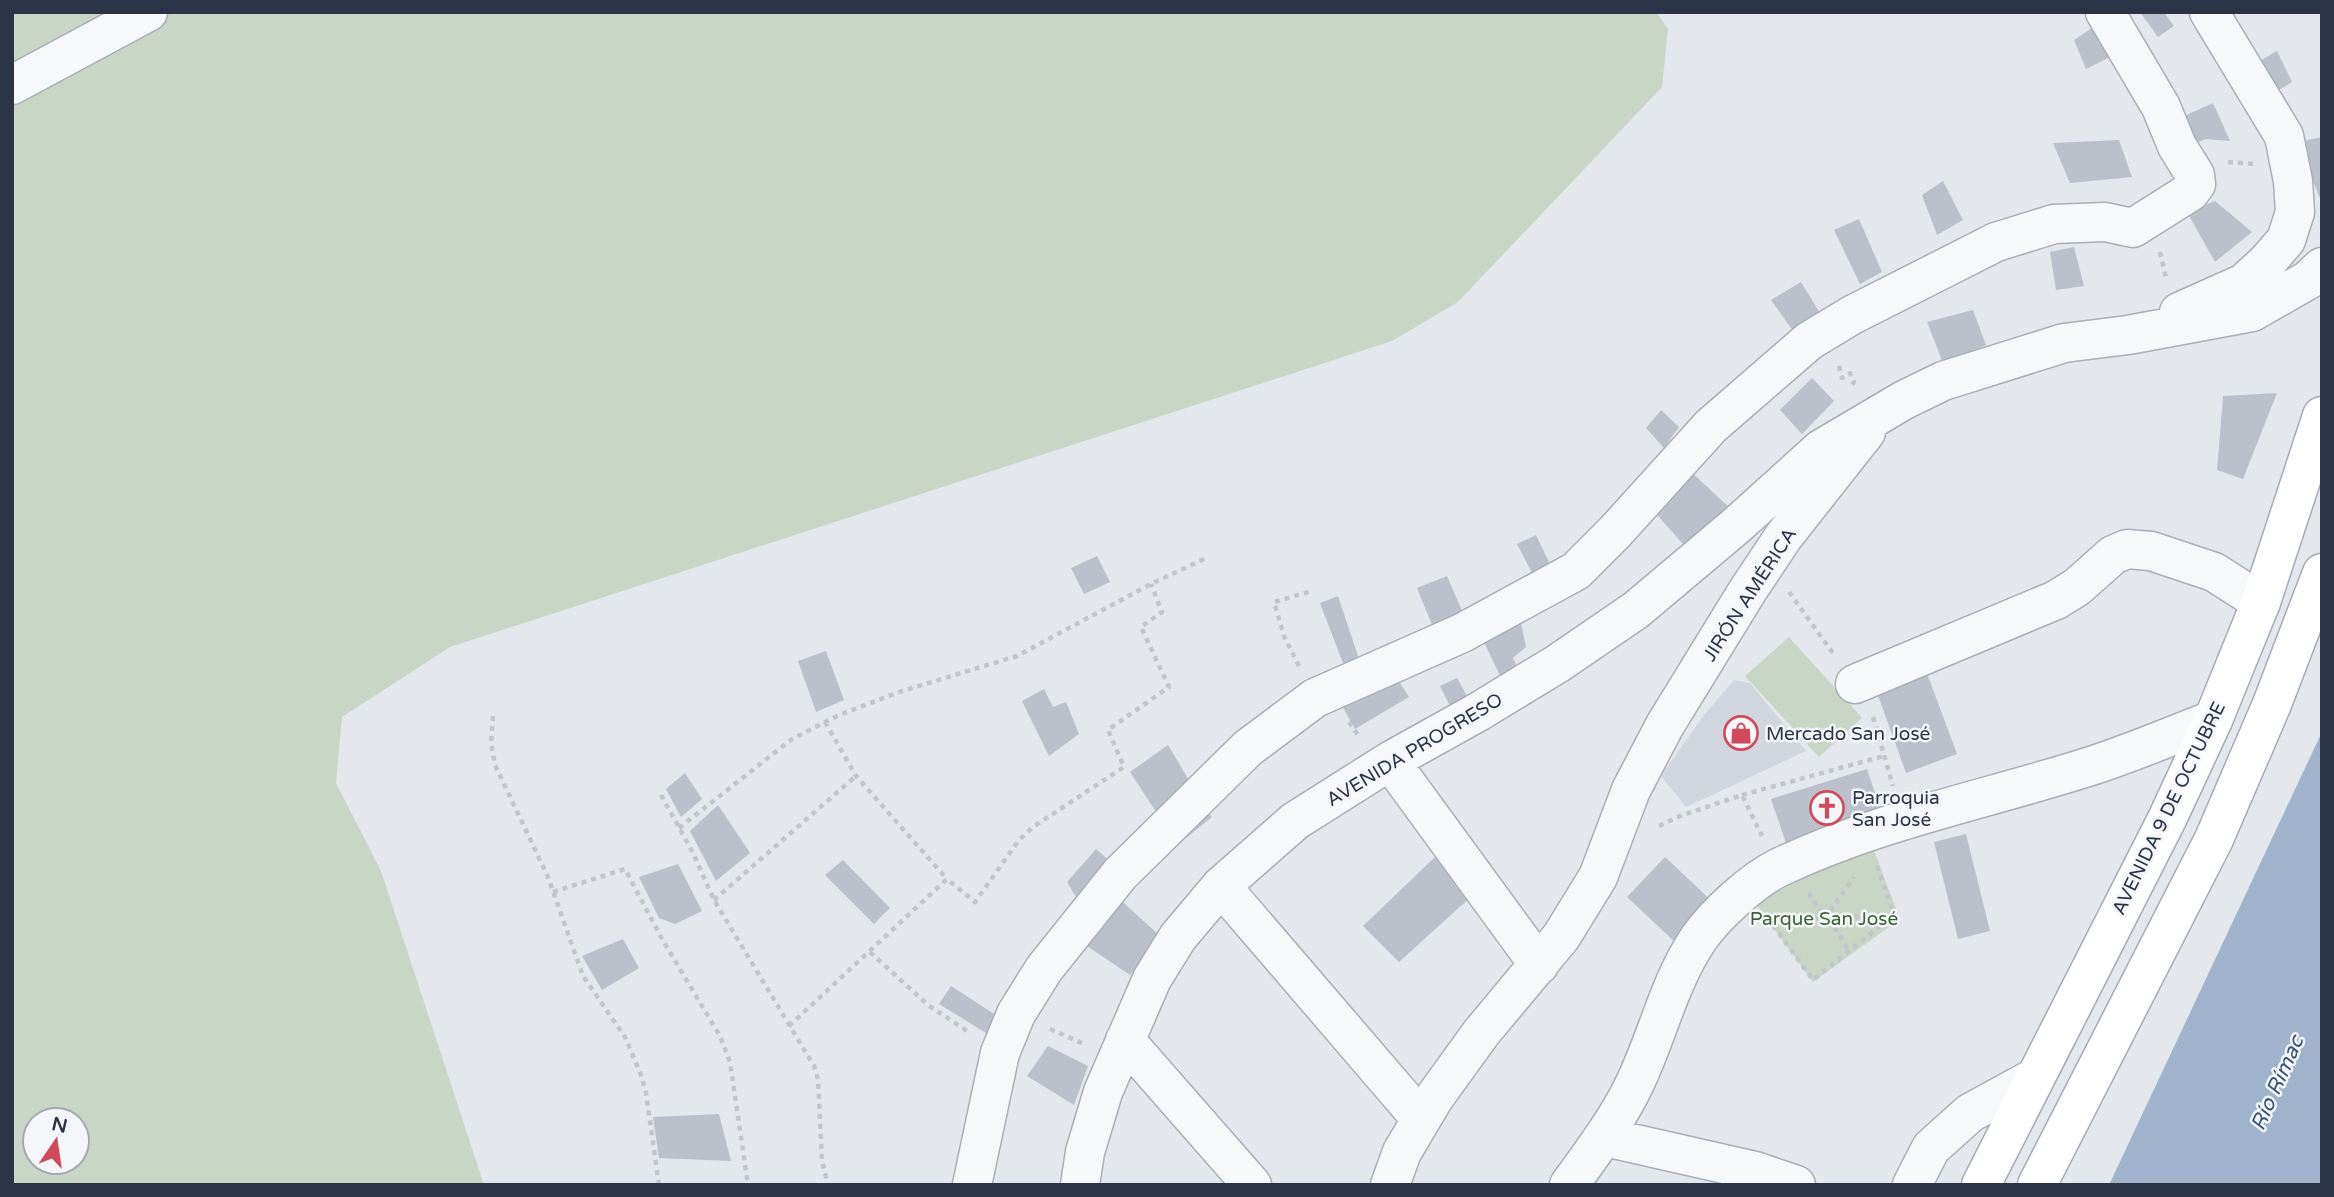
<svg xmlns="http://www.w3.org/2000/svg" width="2334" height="1197" viewBox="0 0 2334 1197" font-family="'Varela Round',sans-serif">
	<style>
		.built { fill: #d2d6de }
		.green { fill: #c9d6c5; fill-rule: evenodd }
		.water { fill: #9fb4cc }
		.building { fill: #bbc0ca }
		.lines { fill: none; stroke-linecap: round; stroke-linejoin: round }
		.minor-casing { stroke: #a9aeb7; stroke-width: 41 }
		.major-casing { stroke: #a3abb8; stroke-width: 41 }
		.path { stroke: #c2c5cb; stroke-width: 4.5; stroke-dasharray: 5 5; stroke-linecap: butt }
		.minor { stroke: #f7f8fa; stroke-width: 38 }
		.major { stroke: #fff; stroke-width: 38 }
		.labels { text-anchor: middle; stroke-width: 5; stroke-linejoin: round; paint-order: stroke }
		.street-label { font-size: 19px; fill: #2b3445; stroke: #f4f6f9 }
		.poi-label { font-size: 19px; fill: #2b3445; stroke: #f4f6f9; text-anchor: start }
		.park-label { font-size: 19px; fill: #3f6138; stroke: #f4f6f9 }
		.water-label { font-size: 21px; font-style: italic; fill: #34527a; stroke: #f4f6f9 }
	</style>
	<rect width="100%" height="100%" fill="#e4e7ec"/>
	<path class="built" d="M1734,680L1750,683L1806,751L1686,807L1661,776L1704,715Z"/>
	<path class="green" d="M12,12H1656L1668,29L1662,87L1458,302L1392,341L450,647L342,717L336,783L381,871L484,1185H12ZM35,1120H77V1162H35Z
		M1789,637L1862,718L1819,757L1745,676Z
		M1873,848L1900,919L1813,982L1755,903L1802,879Z"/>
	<path class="water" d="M2322,732V1185H2109Z"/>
	<path class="building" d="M2140,12H2164L2174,26L2158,37Z
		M2095,26L2114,55L2086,69L2074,40Z
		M2277,51L2292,82L2271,95L2253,65Z
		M2213,103L2230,141L2206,139L2186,147L2171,122Z
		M2322,137V203L2297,142Z
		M2119,140L2132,177L2070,183L2053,143Z
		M1943,181L1963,220L1937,235L1922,195Z
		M2215,201L2252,232L2215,262L2187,212Z
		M1859,219L1882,272L1860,284L1834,230Z
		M2074,247L2084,286L2056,290L2050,252Z
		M1801,282L1826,323L1798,338L1771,300Z
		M1973,310L1986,345L1943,363L1927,322Z
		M1812,378L1834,401L1802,434L1780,410Z
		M2277,393L2243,479L2217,470L2223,396Z
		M1661,410L1679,427L1664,448L1646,428Z
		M1687,468L1732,510L1693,555L1649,506Z
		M1536,535L1557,579L1540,588L1517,544Z
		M1097,556L1110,582L1084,594L1071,568Z
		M1447,576L1466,620L1437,637L1417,588Z
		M1338,596L1361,665L1346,671L1320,603Z
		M1521,623L1526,647L1513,658L1521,675L1503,682L1484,642Z
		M826,651L844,700L816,712L798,661Z
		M1390,667L1409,697L1355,729L1335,693Z
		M1925,668L1957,754L1906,773L1875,687Z
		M1457,678L1472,705L1454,714L1440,686Z
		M1044,689L1053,707L1066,702L1079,734L1049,756L1022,701Z
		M1168,745L1196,792L1160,818L1130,772Z
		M1867,769L1883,817L1786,843L1771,799Z
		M685,773L702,799L681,817L666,789Z
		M1200,802L1212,817L1176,846L1167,836Z
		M718,805L750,853L716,881L690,831Z
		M1966,834L1990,931L1958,939L1934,842Z
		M1096,849L1113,864L1080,904L1067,882Z
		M1436,856L1474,894L1399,962L1363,926Z
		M1665,857L1715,904L1677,944L1627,897Z
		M843,860L890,908L874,924L825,875Z
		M678,864L702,911L675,924L659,918L639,877Z
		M1114,894L1159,935L1130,975L1078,940Z
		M623,939L639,968L602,990L582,956Z
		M951,986L1005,1021L999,1041L939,1004Z
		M1048,1046L1088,1066L1074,1105L1027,1076Z
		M719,1114L731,1161L659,1158L653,1117Z"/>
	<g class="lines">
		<g class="minor-casing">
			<path id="minor" d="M12,85L148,12
				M2179,312L2244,283L2267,262L2286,240L2295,212L2293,181L2284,136L2209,12
				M1855,684L2056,600L2077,587L2113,555L2127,549L2151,551L2214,572L2261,602
				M1390,761L1539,965
				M1221,886L1421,1119
				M1125,1040L1252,1185
				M1605,1137L1755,1171L1796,1185
				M972,1185L1000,1053L1016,1014L1044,969L1120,874L1248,748L1315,698L1462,633L1576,571L1615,532L1711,426L1809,341L1852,315L1996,242L2054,224L2105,222L2133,228L2190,192L2196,184L2195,175L2177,146L2161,107L2105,12
				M1080,1185L1085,1152L1103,1092L1152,979L1178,937L1221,886L1295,821L1390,761L1478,712L1557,664L1636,610L1737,525L1821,449L1904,400L1943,381L2064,343L2128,335L2252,312L2308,280L2322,267
				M1390,1185L1402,1152L1434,1098L1481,1033L1561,937L1598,877L1631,790L1665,725L1748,590L1784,536L1866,432
				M1569,1185C1593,1152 1618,1119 1635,1083C1658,1035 1669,982 1699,938C1716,914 1752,881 1778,868C1878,820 1989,799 2094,765C2134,752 2173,735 2213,720
				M1912,1185L1931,1148L1970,1113L2034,1078"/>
		</g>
		<g class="major-casing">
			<path id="major" d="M1981,1185L2168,817L2213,720L2261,602L2322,416
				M2037,1185L2214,839L2272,704L2322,573"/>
		</g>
		<path class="path" d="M2228,162L2254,164
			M2160,252L2166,278
			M1839,366L1842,378L1850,373L1854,382L1851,386
			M1789,592L1835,656
			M1299,666L1284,636L1274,602L1312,591
			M493,716L491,743L495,765L548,877L583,976L625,1037L641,1075L646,1093L659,1185
			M1873,717L1893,786
			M825,722L856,776L947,879
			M1349,722L1360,738
			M661,795L692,851L714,900L814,1066L818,1079L822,1161L828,1185
			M1742,795L1884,756
			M1659,826L1680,816L1742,795L1762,836
			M679,828L792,739L837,716L899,692L1017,656L1151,584L1206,558
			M1877,866L1894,915
			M553,892L625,869L662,939L720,1036L730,1062L748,1185
			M1809,893L1819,910
			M714,900L856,776
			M1830,911L1854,877
			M1767,917L1813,980L1894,915
			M1834,918L1892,915
			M1832,923L1823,927L1817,924L1816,914L1824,909L1833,914L1832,923L1849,951
			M870,952L928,1005L970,1033
			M789,1026L947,879L975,902L1019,840L1033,827L1124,767L1108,730L1169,687L1141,627L1162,612L1151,584
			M1050,1029L1084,1044"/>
		<use href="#minor" class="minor"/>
		<use href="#major" class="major"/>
	</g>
	<defs>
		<g id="shop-ring" transform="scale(1.75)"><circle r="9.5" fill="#f4f6f9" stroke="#d1495b" stroke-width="1.5"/><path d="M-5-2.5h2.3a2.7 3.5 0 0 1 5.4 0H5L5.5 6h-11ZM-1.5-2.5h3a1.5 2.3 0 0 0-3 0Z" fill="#d1495b"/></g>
		<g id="church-ring" transform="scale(1.75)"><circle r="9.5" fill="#f4f6f9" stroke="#d1495b" stroke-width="1.5"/><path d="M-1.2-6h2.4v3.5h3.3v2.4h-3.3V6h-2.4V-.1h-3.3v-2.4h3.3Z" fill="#d1495b"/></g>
	</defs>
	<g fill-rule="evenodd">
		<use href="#shop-ring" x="1741" y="733"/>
		<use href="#church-ring" x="1827" y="808"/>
	</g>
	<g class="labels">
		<g class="street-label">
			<text transform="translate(1749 594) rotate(-57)" y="7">JIRÓN AMÉRICA</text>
			<text transform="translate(1414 749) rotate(-31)" y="7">AVENIDA PROGRESO</text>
			<text transform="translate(2168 808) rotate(-64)" y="7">AVENIDA 9 DE OCTUBRE</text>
		</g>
		<g class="poi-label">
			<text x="1766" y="740">Mercado San José</text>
			<text x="1852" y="804">Parroquia<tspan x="1852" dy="22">San José</tspan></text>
		</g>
		<g class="park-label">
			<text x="1824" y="925">Parque San José</text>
		</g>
		<g class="water-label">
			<text transform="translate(2277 1083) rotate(-66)" y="7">Río Rímac</text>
		</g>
	</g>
	<rect width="2334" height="1197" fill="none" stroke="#2b3445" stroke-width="28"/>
	<g transform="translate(56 1141) rotate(13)"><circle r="33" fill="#f4f6f9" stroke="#a4a8b1" stroke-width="2"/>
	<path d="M0-5L12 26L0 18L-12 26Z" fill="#d1495b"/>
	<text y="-10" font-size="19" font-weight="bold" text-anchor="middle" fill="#2b3445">N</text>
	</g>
</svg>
